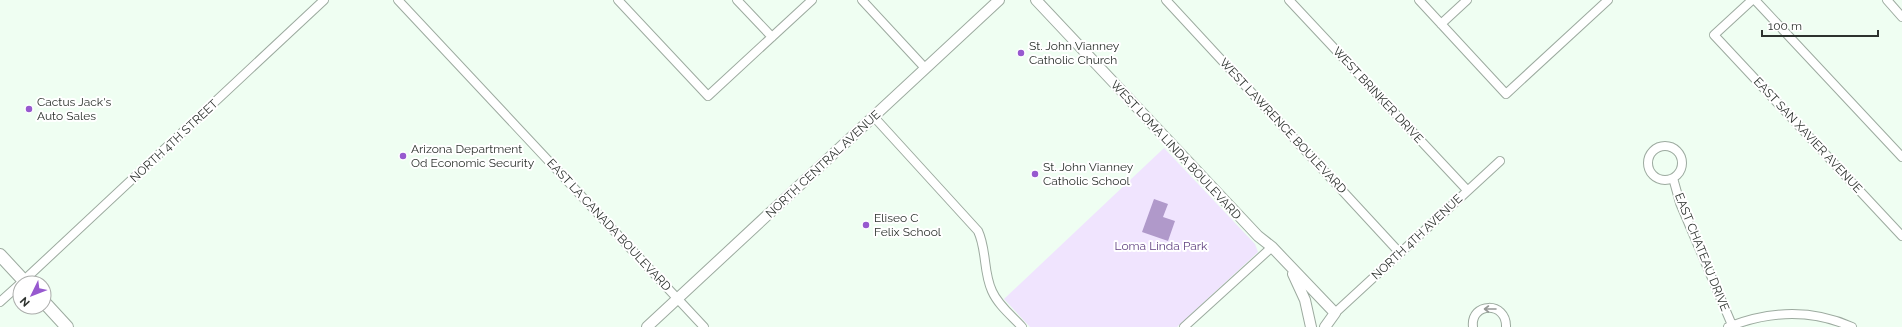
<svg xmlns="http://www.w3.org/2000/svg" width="1902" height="327" viewBox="0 0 1902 327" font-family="Raleway,sans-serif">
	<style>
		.green { fill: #f0e4fe }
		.water { fill: #b099ca }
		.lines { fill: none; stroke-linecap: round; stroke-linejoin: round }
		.minor-casing { stroke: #9caa9f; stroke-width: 10 }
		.tertiary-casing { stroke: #9caa9f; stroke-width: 12 }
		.primary-casing { stroke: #9caa9f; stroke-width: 14 }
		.minor { stroke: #fff; stroke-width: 8 }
		.tertiary { stroke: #fff; stroke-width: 10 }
		.primary { stroke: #fff; stroke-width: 12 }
		.oneway { stroke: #969896 }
		.poi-dot { fill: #9759cf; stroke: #fff; stroke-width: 1.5 }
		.labels { text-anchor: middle; stroke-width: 4; stroke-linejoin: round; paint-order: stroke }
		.poi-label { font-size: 12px; fill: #2d322e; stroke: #fff; text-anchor: start }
		.street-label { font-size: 12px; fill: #2d322e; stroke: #fff }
		.park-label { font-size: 12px; fill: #634482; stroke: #fff }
	</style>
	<rect width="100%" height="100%" fill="#effef2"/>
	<path class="green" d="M1164,148L1255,244L1258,252L1177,327H1030L1004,299Z"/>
	<path class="water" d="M1154,199L1168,204L1163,217L1175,221L1168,241L1142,232Z"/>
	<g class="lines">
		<g class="minor-casing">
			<path id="minor" d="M398,0L704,327
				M618,0L708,96L812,0
				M737,0L772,37
				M862,0L925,68
				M1166,0L1399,252
				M1289,0L1467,190
				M1419,0L1506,94L1608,0
				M1752,0L1714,35L1902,236
				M1755,0L1902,157
				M1887,0L1902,17
				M1441,24L1467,0
				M874,117L978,231C987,250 983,272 992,291C998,305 1012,316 1022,327
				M1648 163a17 17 0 1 1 34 0a17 17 0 1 1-34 0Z
				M1673,178L1680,203L1732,325
				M21,283L324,0
				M0,302L20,284
				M1335,313L1500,161
				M1184,327L1272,247
				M1473,327C1470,302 1507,301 1506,327
				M1728,327C1769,311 1812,309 1852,327"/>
		</g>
		<g class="tertiary-casing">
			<path id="tertiary" d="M1036,0L1258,236L1272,247L1335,313L1325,327
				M1293,274L1305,300L1311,327
				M647,327L999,0"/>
		</g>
		<g class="primary-casing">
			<path id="primary" d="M0,255L26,283
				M44,302L67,327"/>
		</g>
		<use href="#minor" class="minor"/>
		<use href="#tertiary" class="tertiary"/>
		<use href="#primary" class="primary"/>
	</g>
	<defs><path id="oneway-shaft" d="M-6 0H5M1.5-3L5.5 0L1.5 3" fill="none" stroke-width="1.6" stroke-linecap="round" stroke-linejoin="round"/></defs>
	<use class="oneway" href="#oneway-shaft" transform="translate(1490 309) rotate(180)"/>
	<g class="poi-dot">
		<circle cx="1021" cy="53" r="4"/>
		<circle cx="29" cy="109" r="4"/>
		<circle cx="403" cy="156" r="4"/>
		<circle cx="1035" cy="174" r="4"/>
		<circle cx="866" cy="225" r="4"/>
	</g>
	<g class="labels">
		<g class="poi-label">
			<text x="1029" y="50">St. John Vianney<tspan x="1029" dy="14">Catholic Church</tspan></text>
			<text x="37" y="106">Cactus Jack's<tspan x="37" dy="14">Auto Sales</tspan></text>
			<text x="411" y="153">Arizona Department<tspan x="411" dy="14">Od Economic Security</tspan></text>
			<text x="1043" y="171">St. John Vianney<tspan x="1043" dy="14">Catholic School</tspan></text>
			<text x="874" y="222">Eliseo C<tspan x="874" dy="14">Felix School</tspan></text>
		</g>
		<g class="street-label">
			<text transform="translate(1378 95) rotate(47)" y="4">WEST BRINKER DRIVE</text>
			<text transform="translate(1283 126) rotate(47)" y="4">WEST LAWRENCE BOULEVARD</text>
			<text transform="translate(1808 135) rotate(47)" y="4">EAST SAN XAVIER AVENUE</text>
			<text transform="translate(174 141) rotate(-43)" y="4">NORTH 4TH STREET</text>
			<text transform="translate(1176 150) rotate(47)" y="4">WEST LOMA LINDA BOULEVARD</text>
			<text transform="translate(823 164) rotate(-43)" y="4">NORTH CENTRAL AVENUE</text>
			<text transform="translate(609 225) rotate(47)" y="4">EAST LA CANADA BOULEVARD</text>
			<text transform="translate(1417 237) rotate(-43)" y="4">NORTH 4TH AVENUE</text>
			<text transform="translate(1702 252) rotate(68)" y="4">EAST CHATEAU DRIVE</text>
		</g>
		<g class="park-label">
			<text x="1161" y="250">Loma Linda Park</text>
		</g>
	</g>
	<g transform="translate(32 295) rotate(227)"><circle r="19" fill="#ffffff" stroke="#abadab"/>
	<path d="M0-3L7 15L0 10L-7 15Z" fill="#9759cf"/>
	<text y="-6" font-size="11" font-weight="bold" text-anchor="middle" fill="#2d322e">N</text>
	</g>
	<path d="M1762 30v6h116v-6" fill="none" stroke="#2d322e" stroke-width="2"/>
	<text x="1768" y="30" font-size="12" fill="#2d322e" stroke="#ffffff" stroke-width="3" paint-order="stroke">100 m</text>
</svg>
